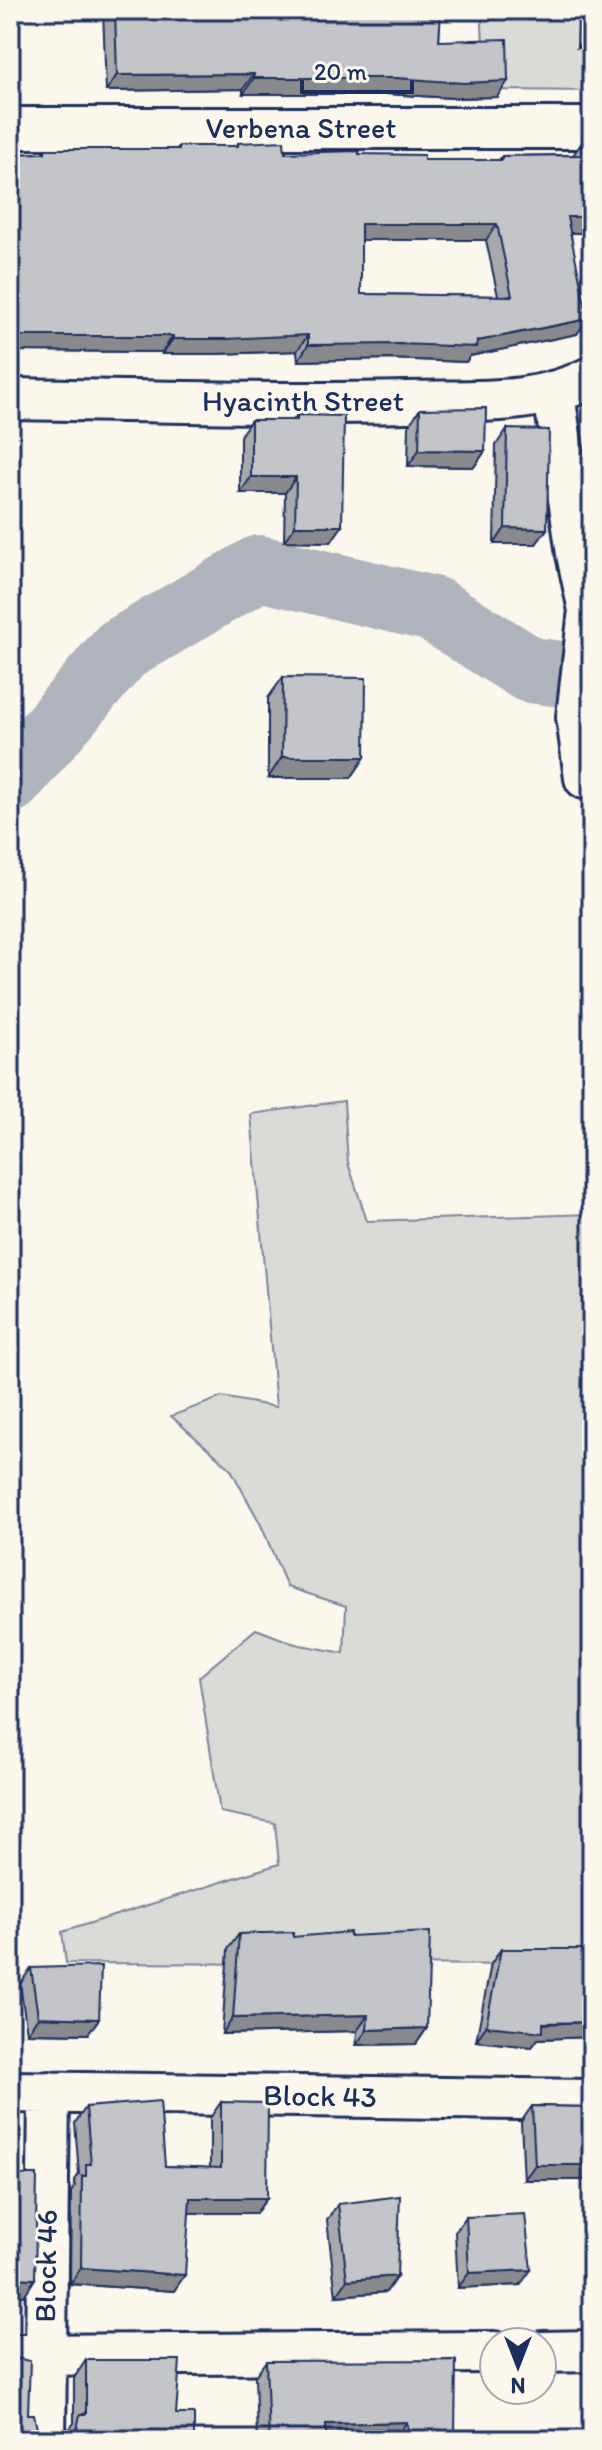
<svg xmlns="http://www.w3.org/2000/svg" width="602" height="2450" viewBox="0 0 602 2450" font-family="Itim,sans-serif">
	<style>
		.green { fill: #dadad7; stroke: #7a849a; stroke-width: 2 }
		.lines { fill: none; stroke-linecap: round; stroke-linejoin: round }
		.river { stroke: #afb3bb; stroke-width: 66 }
		.street-casing { stroke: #1b2f5e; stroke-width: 46 }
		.street { stroke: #fbf7ec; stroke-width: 40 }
		.wall { fill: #a8a9ad; stroke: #1b2f5e; stroke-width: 2; fill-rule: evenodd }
		.shaded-wall { fill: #888a8d; stroke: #1b2f5e; stroke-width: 2 }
		.building { fill: #c3c5c9; stroke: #1b2f5e; stroke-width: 2; fill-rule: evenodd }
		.labels { text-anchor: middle; stroke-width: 6; stroke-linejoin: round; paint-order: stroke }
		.street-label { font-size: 30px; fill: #1b2f5e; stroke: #fbf7ec }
	</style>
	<rect width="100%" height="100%" fill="#fbf7ec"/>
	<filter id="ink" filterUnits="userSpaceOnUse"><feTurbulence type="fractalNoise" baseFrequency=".0125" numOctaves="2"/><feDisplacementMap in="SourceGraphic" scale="16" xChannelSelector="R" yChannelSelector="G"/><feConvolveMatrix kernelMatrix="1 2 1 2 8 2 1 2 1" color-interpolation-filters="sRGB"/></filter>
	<g filter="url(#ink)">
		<path class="green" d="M481,10H592V91L486,90Z
			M344,1101L348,1163L367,1221L592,1214V1965L66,1963L62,1932L279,1864L275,1823L220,1812L199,1677L256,1629L295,1644L344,1653L346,1606L287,1587L261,1525L230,1468L171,1416L222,1397L276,1407L251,1114Z"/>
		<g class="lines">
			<path class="river" d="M10,780L121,650L259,568L433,609L530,670L592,678"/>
			<g class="street-casing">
				<path id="street" d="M10,128H592
					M554,394L577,554L589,610L577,717L585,778
					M10,399C142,401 275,405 407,402C469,400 535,407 592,377
					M10,2092L592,2100
					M542,2352L592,2351
					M10,2355L494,2352
					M45,2440L49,2092"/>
			</g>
			<use href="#street" class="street"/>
		</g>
		<path class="wall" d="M103,10H441L439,41L497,97L452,98L386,94H243V89L106,91Z
			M578,10H592V48H577Z
			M238,143L285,153L359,154L424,160H499L502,156L573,155L581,144L592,233H571L577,334L470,356L466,362L389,359L298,361L297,351L215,354H162V352L10,351V154L42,153L45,149H177L179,146H237ZM361,240H486L498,296L361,294Z
			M420,409L485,451L474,467L408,466L409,425Z
			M297,415L342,526L331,542L284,541L285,493H240V436L251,420H293Z
			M507,429L547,529L536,544H494L496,445Z
			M283,677L365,757L351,778H268V698Z
			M239,1934L293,1937L350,1936L427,2028L416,2044L356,2045L357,2031L222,2034L228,1949Z
			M501,1949H592V2037L538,2039L532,2047L476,2041L491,1964Z
			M31,1968L88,2034L27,2033L20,1984Z
			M221,2102L267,2198L256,2213H189L174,2291L70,2284L71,2192L75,2186V2180L79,2174L75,2123L86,2107L165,2166L210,2168V2118Z
			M532,2106L592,2107V2210L590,2189L591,2180H524L521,2122Z
			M338,2204L397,2276L386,2292L336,2296L327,2220Z
			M466,2217L520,2285L458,2288L455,2232Z
			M86,2360L176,2414L194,2440H67L68,2431L74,2423V2378Z
			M266,2361L455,2435L452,2440H396V2437L326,2440H257L255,2376Z"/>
		<path class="shaded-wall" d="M588,33H592V48H577Z
			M254,74L243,89L106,91L117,75Z
			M254,78H397L508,81L497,97L452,98L386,94H243Z
			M567,217H592V233H556Z
			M361,224H497L486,240H350Z
			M588,319L577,334L470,356L466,362L389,359L298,361L308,345L477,341Z
			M308,335L297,351L215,354H162L173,339Z
			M10,336H173L162,352L10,351Z
			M419,450L485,451L474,467L408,466Z
			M251,477H296L285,493H240Z
			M295,526H342L331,542L284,541Z
			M505,528L547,529L536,544H494Z
			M282,757H365L351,778H268Z
			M368,2015L357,2031L222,2034L233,2018Z
			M38,2017L99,2019L88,2034L27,2033Z
			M592,2022V2037L538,2039L532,2047L476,2041L486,2026Z
			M427,2028L416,2044L356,2045L367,2030Z
			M535,2165H592V2179L591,2180H524Z
			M190,2198H267L256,2213H179Z
			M81,2268L185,2275L174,2291L70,2284Z
			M531,2270L520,2285L458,2288L469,2273Z
			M397,2276L386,2292L336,2296L347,2280Z
			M10,2278L35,2279L24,2296L10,2295Z
			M407,2422L396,2437L315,2439L326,2424Z
			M455,2435L452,2440H408L409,2439Z"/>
		<path class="building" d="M115,10H441L439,41L507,39L508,81L463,83L397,78H254V74L117,75Z
			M589,10H592V33H588Z
			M284,141L285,153L359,151V154L424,155V160H502V156L581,155V144H592V217H567L588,319L477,341L476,347L400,344L308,345V335L226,339H173V336H10V154L45,153V149H179V146H238V143ZM361,224H497L512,296L361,294Z
			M486,408L485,451L419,450L420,409Z
			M297,415L344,416L342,526H295L296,477H251V420H297Z
			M507,429L549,430L547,529L505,528Z
			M283,677L366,678L365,757H282Z
			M293,1932V1937L350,1932V1936L430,1932L427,2028L367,2030L368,2015L233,2018L239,1934Z
			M501,1949H592V2022L543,2023V2032L486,2026Z
			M101,1966L99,2019L38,2017L31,1968Z
			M17,2098L20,2175H37L35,2279L10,2278V2099Z
			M160,2101L165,2166L221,2168V2102L268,2103L267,2198H190L185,2275L81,2268L82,2176H86V2164H91L86,2107Z
			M532,2106L592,2107V2165H535Z
			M400,2196L397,2276L347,2280L338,2204Z
			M525,2214L531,2270L469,2273L466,2217Z
			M10,2357L30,2361L28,2414H34L38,2434L43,2440H10Z
			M86,2360H180L176,2414H194V2440H71L76,2435L80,2414H86Z
			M456,2360L455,2435L409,2439L407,2422L326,2424V2440H269L266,2361Z"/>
	</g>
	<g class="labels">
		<g class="street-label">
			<text x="301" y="138">Verbena Street</text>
			<text x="303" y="411">Hyacinth Street</text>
			<text transform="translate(320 2096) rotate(1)" y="10">Block 43</text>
			<text transform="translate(46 2266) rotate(-89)" y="10">Block 46</text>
		</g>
	</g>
	<rect width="602" height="2450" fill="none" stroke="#fbf7ec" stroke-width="40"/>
	<rect x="20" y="20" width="562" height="2410" fill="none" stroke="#1b2f5e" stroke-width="3" filter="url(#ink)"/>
	<g transform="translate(518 2366) rotate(180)"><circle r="38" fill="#fbf7ec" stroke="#a1a7b3" stroke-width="2"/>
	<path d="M0-6L14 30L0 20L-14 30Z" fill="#1b2f5e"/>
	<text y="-12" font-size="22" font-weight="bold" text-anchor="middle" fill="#1b2f5e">N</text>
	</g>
	<path d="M302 80v12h110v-12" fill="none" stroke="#1b2f5e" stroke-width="4"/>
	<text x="314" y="80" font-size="24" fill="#1b2f5e" stroke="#fbf7ec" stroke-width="6" paint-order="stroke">20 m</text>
</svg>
